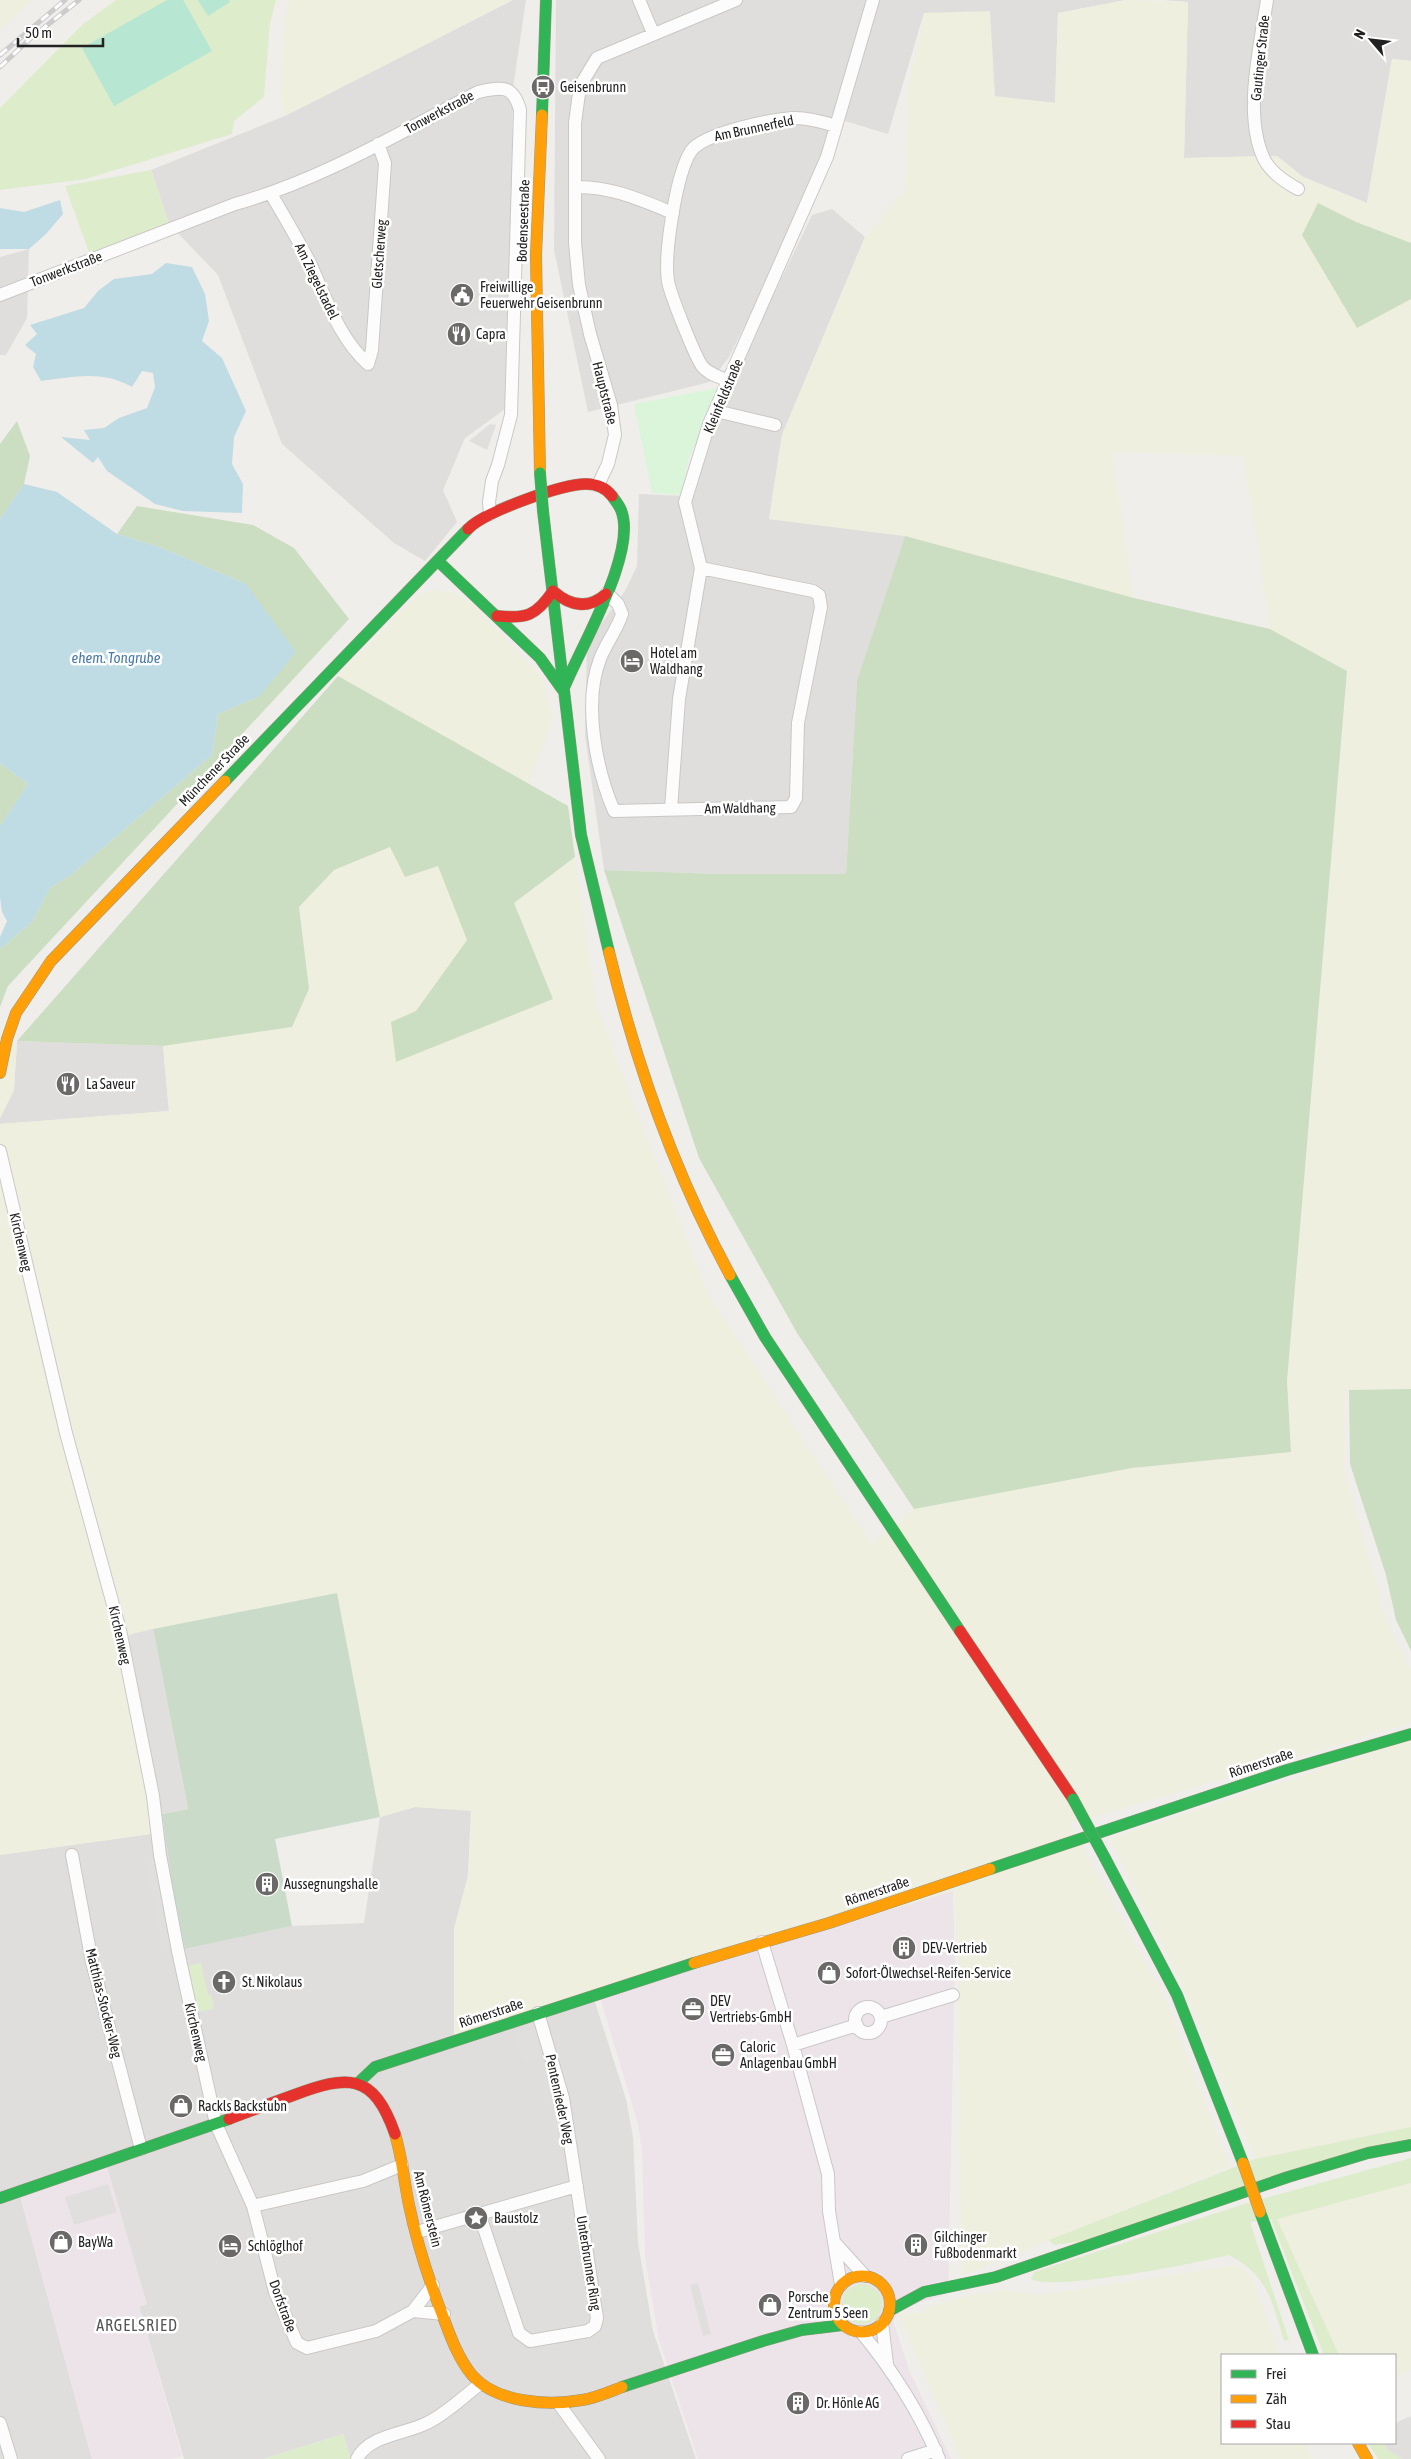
<svg xmlns="http://www.w3.org/2000/svg" width="1411" height="2459" viewBox="0 0 1411 2459" font-family="'Asap Condensed',sans-serif">
	<style>
		.residential { fill: #dfdedc }
		.industrial { fill: #ede4e9 }
		.farmland { fill: #efefdf }
		.grass { fill: #ddeccb }
		.forest { fill: #cbdec1 }
		.cemetery { fill: #cadbca }
		.park { fill: #daf5da }
		.pitch { fill: #b7e6d2 }
		.parking { fill: #e0dfde }
		.water { fill: #bfdbe3 }
		.lines { fill: none; stroke-linecap: round; stroke-linejoin: round }
		.street-casing { stroke: #c9c8c7; stroke-width: 14 }
		.fast-casing { stroke: #999a82; stroke-width: 12 }
		.slow-casing { stroke: #999a82; stroke-width: 12 }
		.jam-casing { stroke: #999a82; stroke-width: 12 }
		.street { stroke: #fdfcfc; stroke-width: 12 }
		.fast { stroke: #30b455; stroke-width: 11 }
		.slow { stroke: #ff9f0a; stroke-width: 11 }
		.jam { stroke: #e5322d; stroke-width: 11 }
		.rail-casing { stroke: #ccc; stroke-width: 5 }
		.rail { stroke: #fff; stroke-width: 3; stroke-dasharray: 9; stroke-linecap: butt }
		.fast-bridge-casing { stroke: #999a82; stroke-width: 12; stroke-linecap: butt }
		.slow-bridge-casing { stroke: #999a82; stroke-width: 12; stroke-linecap: butt }
		.fast-bridge { stroke: #30b455; stroke-width: 11 }
		.slow-bridge { stroke: #ff9f0a; stroke-width: 11 }
		.labels { text-anchor: middle; stroke-width: 5; stroke-linejoin: round; paint-order: stroke }
		.street-label { font-size: 14px; fill: #222; stroke: #fff }
		.poi-label { font-size: 14px; fill: #222; stroke: #fff; text-anchor: start }
		.water-label { font-size: 15px; font-style: italic; fill: #4a7aab; stroke: #fff }
		.quarter-label { font-size: 16px; letter-spacing: 1px; fill: #555; stroke: #fff }
	</style>
	<rect width="100%" height="100%" fill="#f0eeeb"/>
	<path class="residential" d="M513,0H526L513,88L508,407L465,438L443,490L457,522L425,561L394,543L282,444L218,275L169,224L151,170L285,116Z
		M556,0H1126L1058,13L1055,103L995,97L924,13L888,134L835,118L798,219L729,357L710,382L588,412L554,250Z
		M1163,0H1411V61L1392,59L1367,203L1303,177L1277,156L1184,158L1188,2Z
		M832,209L865,237L782,435L769,519L905,536L857,680L846,874H719L604,870L585,735L587,643L625,591L637,566L639,494L684,496L748,348L812,215Z
		M29,249L27,318L6,355H0V257Z
		M17,1041L163,1046L169,1111L0,1124V1118L14,1090Z
		M415,1807L471,1810L468,1876L454,1929L594,1999L626,2099L633,2137L638,2243L653,2331L696,2459H351L343,2434L263,2459H184L139,2306L147,2303L20,2196L92,2459H0V1855L165,1832L175,1903L185,1949L292,1926L364,1923L380,1817Z"/>
	<path class="industrial" d="M953,1890L955,1966L948,2293L899,2310L893,2321L910,2372L951,2459H698L659,2340L645,2258L642,2152L638,2124L600,1997Z
		M106,2163L147,2304L139,2307L182,2456L171,2459H92L20,2195Z"/>
	<path class="farmland" d="M0,0H33L0,30Z
		M289,0H513L285,116L281,101L280,78L284,25Z
		M1126,0L1188,2L1184,158L1277,156L1303,177L1367,203L1392,59L1411,61V1389L1345,1390L1344,1467L1386,1619L1411,1670V1723L1070,1824L1166,2001L1230,2167L961,2276L959,1977L953,1891L600,1997L454,2047V1929L468,1876L471,1811L415,1807L380,1817L337,1593L188,1809L162,1814L165,1832L0,1855V1124L169,1111L163,1046L292,1027L309,989L299,907L334,870L390,847L438,865L467,940L416,1011L391,1022L553,999L514,903L575,857L596,1005L707,1292L871,1544L914,1509L1132,1468L1291,1452L1287,1381L1347,671L1270,629L1243,456L1112,452L1134,598L905,536L769,519L782,435L865,237L905,191L907,93L924,13L990,11L995,96L1055,103L1058,13Z
		M433,590L454,593L471,603L541,676L552,714L549,731L529,784L338,676L416,597Z
		M17,1041L14,1090L0,1118V1053Z
		M1411,1740V2127L1255,2159L1185,1991L1110,1838Z
		M1406,2183H1411V2370L1395,2378V2355H1339L1277,2219Z
		M1238,2265L1252,2277L1280,2355H1222V2443H1308L1312,2459H961L898,2314L919,2313L932,2306L967,2296L1006,2290L1039,2295Z"/>
	<path class="grass" d="M116,0H276L270,23L264,97L234,121L232,134L86,179L0,190V108L83,24Z
		M151,170L169,224L90,255L65,186Z
		M201,1963L208,1995H211L214,2009L197,2012L188,1966Z
		M1411,2127V2142L1083,2241L1054,2245L1049,2240L1255,2159Z
		M1411,2158V2183L1277,2219L1339,2355H1324L1271,2219L1250,2222L1289,2340L1284,2341C1272,2302 1268,2274 1228,2255C1200,2263 1049,2292 1031,2279L1034,2272L1244,2204Z
		M842 2304a20 20 0 1 1 40 0a20 20 0 1 1-40 0Z
		M343,2434L351,2459H263Z
		M1367,2443H1383L1388,2450L1403,2459H1379Z"/>
	<path class="forest" d="M1318,203L1356,222L1411,243V299L1357,328L1302,235Z
		M17,421L30,456L24,484L0,519V444Z
		M137,506L253,525L294,548L349,619L8,986L0,1007V949L32,922L50,888L71,875L212,755L218,714L260,696L246,584L162,548L117,534Z
		M905,536L1134,598L1270,629L1347,671L1287,1381L1291,1452L1132,1468L914,1509L797,1333L699,1158L604,870L719,874H846L857,680Z
		M338,676L568,806L575,857L514,903L553,999L396,1062L391,1022L416,1011L467,940L438,866L405,877L390,847L334,870L299,907L309,989L292,1027L163,1046L17,1041Z
		M0,763L28,784L0,826Z
		M1411,1389V1651L1396,1620L1386,1575L1350,1464L1349,1390Z"/>
	<path class="cemetery" d="M337,1593L380,1817L275,1839L292,1926L185,1949L175,1903L162,1814L188,1809L153,1629Z"/>
	<path class="park" d="M722,387L689,458L681,495L652,493L634,404Z"/>
	<path class="pitch" d="M167,0H183L212,51L114,106L82,48Z
		M198,0H229L230,2L208,16Z"/>
	<path class="parking" d="M471,316H507V350L471,349Z
		M490,424L496,425L487,450L469,441Z
		M153,1629L188,1809L162,1814L128,1635Z
		M154,1857L171,1949L163,1951L145,1858Z
		M536,2029L543,2058L523,2063L516,2034Z
		M108,2184L117,2212L74,2225L65,2197Z
		M698,2283L711,2334L703,2336L690,2285Z
		M1411,2416V2459H1402L1388,2450L1383,2443H1395V2423Z"/>
	<path class="water" d="M60,200L63,214L46,234L29,249H0V208L24,212Z
		M166,263L192,267L205,294L209,321L202,341L222,358L246,411L234,437L232,464L243,484L242,513L183,511L155,504L107,471L98,457L93,463L61,437L90,440L84,430L104,428L119,418L147,408L155,387L153,373L142,371L132,387C101,370 75,377 41,381L33,367L36,354L25,345L37,334L30,325L84,308L98,291L114,279L152,274Z
		M24,484L57,492L117,534L162,548L246,584L296,652L260,696L218,714L212,755L71,875L50,888L32,922L0,949V937L7,921L2,912L0,897V826L28,784L0,763V519Z"/>
	<g class="lines">
		<g class="street-casing">
			<path id="street" d="M639,0L653,33
				M1267,0C1260,46 1243,115 1264,159C1271,173 1285,182 1298,189
				M575,187C610,186 641,200 673,213
				M271,194C284,216 297,238 309,261C326,297 338,337 368,364L372,350L385,163L378,144
				M0,295L235,204C321,180 399,133 478,92C501,87 513,84 520,110L511,415L498,465L492,481L489,502L490,514
				M729,381C720,377 708,374 702,366C695,356 670,294 668,281C664,254 676,174 691,151C704,133 772,119 795,118C808,118 823,122 836,126
				M716,411L775,425
				M598,485L608,464L615,435L611,405L590,334L579,285L575,243V123L580,86L597,58L736,0
				M607,593L618,604L622,614C617,630 606,643 600,659C583,703 596,769 614,811L791,807L796,798L798,723L821,607L819,595L813,591L701,568
				M671,809L679,699L701,568L685,502L709,424L827,157L873,0
				M0,1151L66,1433L120,1630L153,1796L160,1855L178,1951L216,2124L253,2206L275,2292L297,2343L307,2348L376,2331L413,2311L444,2314
				M72,1855L92,1962L141,2149
				M762,1942L793,2045L828,2174L829,2211L841,2285
				M855 2020a13 13 0 1 1 26 0a13 13 0 1 1-26 0Z
				M881,2017L953,1995
				M793,2045L857,2025
				M253,2206L363,2181L402,2165
				M479,2213L519,2333L530,2341L588,2331L595,2326L597,2318L563,2098L538,2013
				M417,2232L577,2186
				M835,2243L865,2276
				M413,2311L433,2285
				M882,2323L887,2364
				M861,2332C894,2372 919,2411 939,2459
				M559,2404L599,2459
				M0,2423L11,2459
				M357,2459C368,2435 406,2434 427,2423C446,2414 463,2397 480,2384
				M908,2459L936,2450"/>
		</g>
		<g class="fast-casing">
			<path id="fast" d="M542,115L546,0
				M543,511L581,835L609,952
				M438,561L540,658L562,689
				M564,688C581,646 638,552 621,510C619,505 615,500 612,496
				M225,781L468,529
				M730,1275L765,1337L960,1631
				M1105,1858L1177,1995L1243,2163
				M990,1869L1287,1770L1411,1734
				M357,2084L375,2067L694,1963
				M0,2198L229,2119
				M1260,2212L1313,2355
				M889,2311L924,2292L996,2277L1288,2177L1368,2153L1411,2145
				M622,2387L763,2341L802,2330L843,2325"/>
		</g>
		<g class="slow-casing">
			<path id="slow" d="M540,473L536,255L542,115
				M609,952C636,1064 675,1174 730,1275
				M0,1073L7,1039L16,1013L51,961L225,781
				M694,1963L829,1923L990,1869
				M395,2134C402,2157 404,2181 409,2205C416,2239 427,2274 439,2306C448,2329 456,2356 472,2375C496,2403 548,2406 582,2400C596,2398 609,2392 622,2387
				M834 2304a28 28 0 1 1 56 0a28 28 0 1 1-56 0Z
				M1358,2443L1367,2459"/>
		</g>
		<g class="jam-casing">
			<path id="jam" d="M468,529C484,512 562,484 586,484C596,484 606,488 612,496
				M553,591C570,606 588,610 606,594
				M497,616C526,619 536,616 553,591
				M960,1631L1073,1799
				M229,2119C250,2111 272,2103 294,2095C348,2075 373,2072 395,2134"/>
		</g>
		<use href="#street" class="street"/>
		<use href="#fast" class="fast"/>
		<use href="#slow" class="slow"/>
		<use href="#jam" class="jam"/>
		<g class="rail-casing">
			<path id="rail" d="M0,55L65,0
				M0,67L31,38L79,0"/>
		</g>
		<use href="#rail" class="rail"/>
		<g class="fast-bridge-casing">
			<path id="fast-bridge" d="M540,473L543,511
				M1073,1799L1105,1858"/>
		</g>
		<g class="slow-bridge-casing">
			<path id="slow-bridge" d="M1243,2163L1260,2212"/>
		</g>
		<use href="#fast-bridge" class="fast-bridge"/>
		<use href="#slow-bridge" class="slow-bridge"/>
	</g>
	<defs>
		<g id="bus-disc" transform="scale(1.25)"><circle r="9.5" fill="#6a6968" stroke="#fff"/><path d="M-5-6H5V4H4V6H2V4H-2V6H-4V4H-5ZM-3.5-4V0h7V-4ZM-3.5 1.2v1.5H-2V1.2ZM2 1.2v1.5H3.5V1.2Z" fill="#fff"/></g>
		<g id="civic-disc" transform="scale(1.25)"><circle r="9.5" fill="#6a6968" stroke="#fff"/><path d="M-.6-6.5H3V-4.5H.6V-3L4-1V1h2V6H-6V1h2V-1L-.6-3ZM-1.2 2.5V6h2.4V2.5Z" fill="#fff"/></g>
		<g id="restaurant-disc" transform="scale(1.25)"><circle r="9.5" fill="#6a6968" stroke="#fff"/><path d="M-5-6h1v4h1v-4h1v4h1v-4h1v5L-1.5 .5V6h-2V.5L-5-1ZM5-6V6H3V1.5H1.5Q1.5-4 5-6Z" fill="#fff"/></g>
		<g id="hotel-disc" transform="scale(1.25)"><circle r="9.5" fill="#6a6968" stroke="#fff"/><path d="M-6-4.5h1.5V1H6V5H4.5V3h-9V5H-6ZM-4 0a1.8 1.8 0 1 1 3.6 0ZM.5 0V-2.5h3Q6-2.5 6 0Z" fill="#fff"/></g>
		<g id="building-disc" transform="scale(1.25)"><circle r="9.5" fill="#6a6968" stroke="#fff"/><path d="M-4-6H4V6H1V3H-1V6H-4ZM-2.5-4.3h1.7v1.8h-1.7ZM.8-4.3h1.7v1.8H.8ZM-2.5-1h1.7V.8h-1.7ZM.8-1h1.7V.8H.8Z" fill="#fff"/></g>
		<g id="shop-disc" transform="scale(1.25)"><circle r="9.5" fill="#6a6968" stroke="#fff"/><path d="M-5-2.5h2.3a2.7 3.5 0 0 1 5.4 0H5L5.5 6h-11ZM-1.5-2.5h3a1.5 2.3 0 0 0-3 0Z" fill="#fff"/></g>
		<g id="church-disc" transform="scale(1.25)"><circle r="9.5" fill="#6a6968" stroke="#fff"/><path d="M-1.2-6h2.4v3.5h3.3v2.4h-3.3V6h-2.4V-.1h-3.3v-2.4h3.3Z" fill="#fff"/></g>
		<g id="office-disc" transform="scale(1.25)"><circle r="9.5" fill="#6a6968" stroke="#fff"/><path d="M-6-3h4V-5.5h4V-3h4V5H-6ZM-1-4.5V-3h2v-1.5ZM-6 0V1H6V0Z" fill="#fff"/></g>
		<g id="sight-disc" transform="scale(1.25)"><circle r="9.5" fill="#6a6968" stroke="#fff"/><path d="M0-6L1.8-2.2L6-1.7L2.9 1.2L3.7 5.4L0 3.3L-3.7 5.4L-2.9 1.2L-6-1.7L-1.8-2.2Z" fill="#fff"/></g>
	</defs>
	<g fill-rule="evenodd">
		<use href="#bus-disc" x="543" y="87"/>
		<use href="#civic-disc" x="462" y="295"/>
		<use href="#restaurant-disc" x="459" y="334"/>
		<use href="#hotel-disc" x="632" y="661"/>
		<use href="#restaurant-disc" x="68" y="1084"/>
		<use href="#building-disc" x="267" y="1884"/>
		<use href="#building-disc" x="904" y="1948"/>
		<use href="#shop-disc" x="829" y="1973"/>
		<use href="#church-disc" x="224" y="1982"/>
		<use href="#office-disc" x="693" y="2009"/>
		<use href="#office-disc" x="723" y="2055"/>
		<use href="#shop-disc" x="181" y="2106"/>
		<use href="#sight-disc" x="476" y="2218"/>
		<use href="#shop-disc" x="61" y="2242"/>
		<use href="#building-disc" x="916" y="2245"/>
		<use href="#hotel-disc" x="230" y="2246"/>
		<use href="#shop-disc" x="770" y="2305"/>
		<use href="#building-disc" x="798" y="2403"/>
	</g>
	<g class="labels">
		<g class="street-label">
			<text transform="translate(1260 58) rotate(-84)" y="5">Gautinger Straße</text>
			<text transform="translate(439 112) rotate(-28)" y="5">Tonwerkstraße</text>
			<text transform="translate(754 128) rotate(-12)" y="5">Am Brunnerfeld</text>
			<text transform="translate(523 221) rotate(-88)" y="5">Bodenseestraße</text>
			<text transform="translate(379 254) rotate(-86)" y="5">Gletscherweg</text>
			<text transform="translate(66 269) rotate(-21)" y="5">Tonwerkstraße</text>
			<text transform="translate(317 281) rotate(64)" y="5">Am Ziegelstadel</text>
			<text transform="translate(605 393) rotate(76)" y="5">Hauptstraße</text>
			<text transform="translate(723 396) rotate(-67)" y="5">Kleinfeldstraße</text>
			<text transform="translate(214 770) rotate(-46)" y="5">Münchener Straße</text>
			<text transform="translate(740 808) rotate(-1)" y="5">Am Waldhang</text>
			<text transform="translate(21 1242) rotate(77)" y="5">Kirchenweg</text>
			<text transform="translate(120 1635) rotate(77)" y="5">Kirchenweg</text>
			<text transform="translate(1261 1763) rotate(-18)" y="5">Römerstraße</text>
			<text transform="translate(877 1891) rotate(-18)" y="5">Römerstraße</text>
			<text transform="translate(104 2003) rotate(76)" y="5">Matthias-Stocker-Weg</text>
			<text transform="translate(491 2013) rotate(-18)" y="5">Römerstraße</text>
			<text transform="translate(196 2032) rotate(77)" y="5">Kirchenweg</text>
			<text transform="translate(560 2099) rotate(78)" y="5">Pentenrieder Weg</text>
			<text transform="translate(428 2209) rotate(76)" y="5">Am Römerstein</text>
			<text transform="translate(589 2263) rotate(81)" y="5">Unterbrunner Ring</text>
			<text transform="translate(283 2306) rotate(70)" y="5">Dorfstraße</text>
		</g>
		<g class="poi-label">
			<text x="560" y="92">Geisenbrunn</text>
			<text x="480" y="292">Freiwillige<tspan x="480" dy="16">Feuerwehr Geisenbrunn</tspan></text>
			<text x="476" y="339">Capra</text>
			<text x="650" y="658">Hotel am<tspan x="650" dy="16">Waldhang</tspan></text>
			<text x="86" y="1089">La Saveur</text>
			<text x="284" y="1889">Aussegnungshalle</text>
			<text x="922" y="1953">DEV-Vertrieb</text>
			<text x="846" y="1978">Sofort-Ölwechsel-Reifen-Service</text>
			<text x="242" y="1987">St. Nikolaus</text>
			<text x="710" y="2006">DEV<tspan x="710" dy="16">Vertriebs-GmbH</tspan></text>
			<text x="740" y="2052">Caloric<tspan x="740" dy="16">Anlagenbau GmbH</tspan></text>
			<text x="198" y="2111">Rackls Backstubn</text>
			<text x="494" y="2223">Baustolz</text>
			<text x="934" y="2242">Gilchinger<tspan x="934" dy="16">Fußbodenmarkt</tspan></text>
			<text x="78" y="2247">BayWa</text>
			<text x="248" y="2251">Schlöglhof</text>
			<text x="788" y="2302">Porsche<tspan x="788" dy="16">Zentrum 5 Seen</tspan></text>
			<text x="816" y="2408">Dr. Hönle AG</text>
		</g>
		<g class="water-label">
			<text x="116" y="663">ehem. Tongrube</text>
		</g>
		<g class="quarter-label">
			<text x="137" y="2331">ARGELSRIED</text>
		</g>
	</g>
	<rect x="1221" y="2354" width="175" height="90" fill="#ffffff" stroke="#a7a7a7"/>
	<rect x="1231" y="2370" width="25" height="8" fill="#30b455" stroke="#a7a7a7"/>
	<text x="1266" y="2379" font-size="15" fill="#222222">Frei</text>
	<rect x="1231" y="2395" width="25" height="8" fill="#ff9f0a" stroke="#a7a7a7"/>
	<text x="1266" y="2404" font-size="15" fill="#222222">Zäh</text>
	<rect x="1231" y="2420" width="25" height="8" fill="#e5322d" stroke="#a7a7a7"/>
	<text x="1266" y="2429" font-size="15" fill="#222222">Stau</text>
	<g transform="translate(1371 40) rotate(298)" stroke="#ffffff" stroke-width="4" paint-order="stroke">
	<path d="M0-4L9 19L0 12L-9 19Z" fill="#222222"/>
	<text y="-8" font-size="14" font-weight="bold" text-anchor="middle" fill="#222222">N</text>
	</g>
	<path d="M18 38v8h85v-8" fill="none" stroke="#222222" stroke-width="2.5"/>
	<text x="25" y="38" font-size="15" fill="#222222" stroke="#ffffff" stroke-width="4" paint-order="stroke">50 m</text>
</svg>
